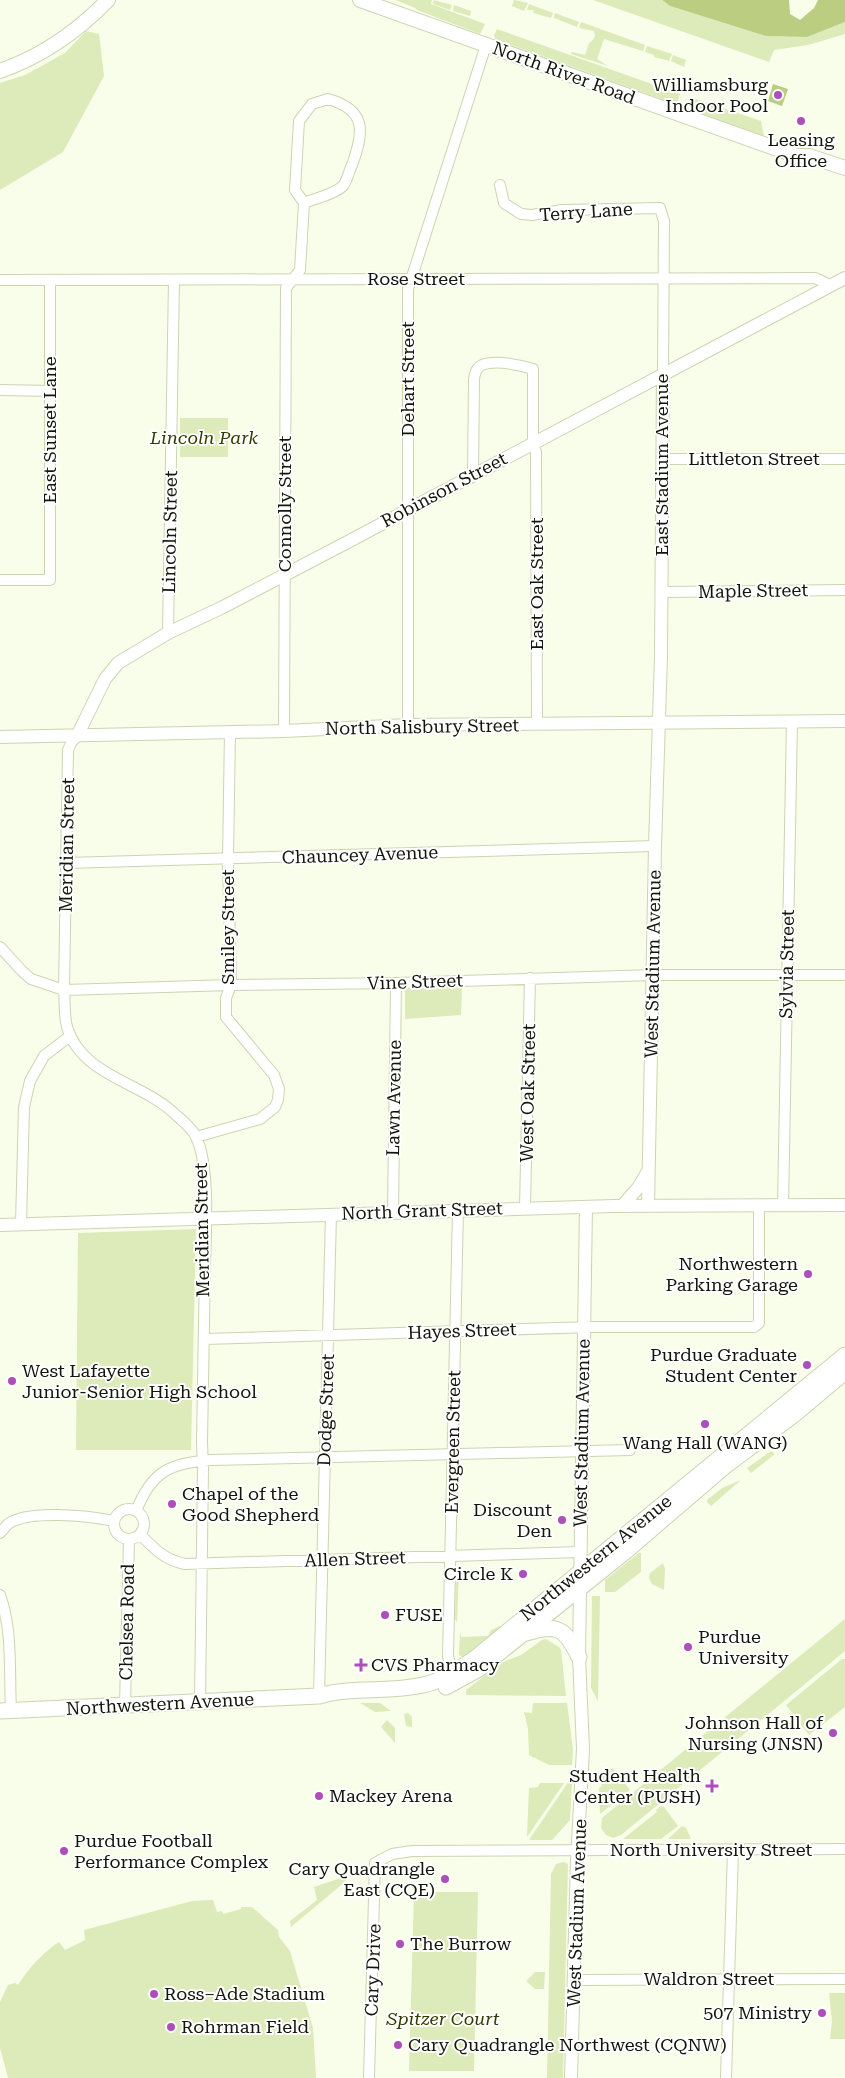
<svg xmlns="http://www.w3.org/2000/svg" width="845" height="2078" viewBox="0 0 845 2078" font-family="'Roboto Serif',serif">
	<style>
		.green { fill: #ddeaba }
		.water { fill: #bbcd81 }
		.lines { fill: none; stroke-linecap: round; stroke-linejoin: round }
		.minor-casing { stroke: #cbd5b2; stroke-width: 12 }
		.tertiary-casing { stroke: #cbd5b2; stroke-width: 14 }
		.secondary-casing { stroke: #cbd5b2; stroke-width: 16 }
		.primary-casing { stroke: #cbd5b2; stroke-width: 17 }
		.minor { stroke: #fff; stroke-width: 10 }
		.tertiary { stroke: #fff; stroke-width: 12 }
		.secondary { stroke: #fff; stroke-width: 14 }
		.primary { stroke: #fff; stroke-width: 15 }
		.poi-dot { fill: #ad4fb8; stroke: #fff; stroke-width: 2 }
		.labels { text-anchor: middle; stroke-width: 4; stroke-linejoin: round; paint-order: stroke }
		.street-label { font-size: 18px; fill: #121509; stroke: #fff }
		.poi-label { font-size: 18px; fill: #121509; stroke: #fff; text-anchor: start }
		.park-label { font-size: 18px; font-style: italic; fill: #323c01; stroke: #fff }
	</style>
	<rect width="100%" height="100%" fill="#f8fee9"/>
	<path class="green" d="M396,0H432L431,4L485,24L480,34L417,10L415,8Z
		M434,0L452,5L450,10L433,4Z
		M514,0L528,3L524,11L512,6Z
		M593,0H662L670,6L766,36L807,37L845,22V34L808,45L774,50L769,62Z
		M529,4L553,13L551,18L533,13L534,10H527Z
		M454,5L471,11L470,16L453,11Z
		M555,13L579,22L577,27L554,18Z
		M581,22L645,45L643,51L604,39L597,59L608,66L571,54L572,52L585,55L589,43L592,41L595,36L594,31L579,28Z
		M497,29L680,94L678,100L679,101L678,103H673L495,39L494,35Z
		M86,31L99,34L104,76L63,152L0,190V83L25,75L65,53Z
		M647,46L672,54L669,61L654,57V55L645,52Z
		M673,55L686,60L684,67L671,61Z
		M693,98L761,121L764,136L691,110L690,107Z
		M180,418H228V457H180Z
		M462,988L461,1015L405,1019V989Z
		M196,1229L191,1450H76L78,1233Z
		M771,1451L775,1454L751,1473L747,1468Z
		M741,1480L711,1506L707,1502V1500L722,1488Z
		M639,1553H641V1572L615,1592H605V1580Z
		M663,1563L665,1569L664,1590L652,1584L649,1578L650,1573Z
		M459,1571L457,1622L455,1619L456,1575Z
		M592,1596H600L598,1701L591,1688Z
		M845,1619V1651L621,1835L613,1838L606,1835L601,1828L602,1818Z
		M500,1626L501,1628L464,1658L459,1655L460,1631L461,1637L488,1636L491,1630Z
		M546,1639L559,1647L561,1650L566,1696L466,1695V1690L503,1662L521,1655L542,1640Z
		M842,1659H845V1707L809,1735L786,1705Z
		M360,1703H380L391,1711L375,1712Z
		M533,1703H567L573,1750L572,1765H549L529,1755L528,1729L524,1712L532,1713Z
		M408,1713L412,1717V1727L406,1726L404,1714Z
		M387,1720L395,1728V1743L381,1727Z
		M613,1768L630,1790L600,1814L599,1788L602,1786L599,1778Z
		M569,1781L572,1784L570,1820L552,1840H529Z
		M540,1783H564L527,1837L529,1788L538,1787Z
		M661,1806L664,1807L678,1826L661,1839H623L657,1812L656,1810Z
		M682,1826L686,1828L691,1839H668Z
		M564,1862L568,1864L563,2078H547L551,1874L556,1864Z
		M344,1877L346,1881L291,1927L290,1921L317,1900L314,1887Z
		M414,1892H478L474,2071H409Z
		M213,1900L217,1912L222,1911L223,1914L241,1909V1907H252L278,1930L279,1937L290,1951L313,2028L316,2078H8L0,2048V2002L8,1985L15,1983L18,1985C29,1968 42,1953 59,1942L65,1950L85,1940L84,1930L192,1901Z
		M535,1972H545L544,1989H535L526,1981Z
		M829,1993H845V2039H830L832,2021Z"/>
	<path class="water" d="M662,0H789L790,14L800,20L814,8L818,0H845V22L807,37L766,36L670,6Z
		M773,84L788,89L782,106L768,101Z"/>
	<g class="lines">
		<g class="minor-casing">
			<path id="minor" d="M328,99C367,110 364,132 352,165C349,171 347,181 343,186C333,195 316,198 304,203L295,190L299,121L312,104Z
				M500,185L504,203L521,214L532,215L562,210L660,208L664,221L663,375
				M0,280L815,278L830,285
				M0,390L51,391
				M663,459H845
				M473,475L474,379C475,373 476,368 482,365C496,359 519,365 533,369V444L536,452L537,724
				M0,580H50V280
				M662,592L845,590
				M168,633L174,280
				M408,725V289L486,45
				M284,731L286,288L300,270L304,203
				M77,736L71,743L68,750L64,990C65,1002 64,1016 67,1027C82,1077 143,1082 176,1115C183,1121 193,1129 196,1137C210,1165 206,1233 205,1265C204,1324 203,1383 202,1442L203,1469L200,1702
				M66,863L655,846
				M0,947L22,971L31,979L64,990L231,985L396,983L654,975H845
				M196,1137L260,1119L275,1107L278,1100L279,1089L274,1075L226,1017V998L231,985L228,859L230,732
				M783,1206L792,721
				M525,1208L530,978
				M393,1213L396,983
				M21,1224L24,1107L30,1081L44,1056L70,1036
				M204,1339L593,1327H754L759,1323V1206
				M114 1524a15 15 0 1 1 30 0a15 15 0 1 1-30 0Z
				M136,1511C152,1471 170,1463 211,1460L630,1450
				M0,1533C2,1531 5,1527 8,1524C28,1509 89,1516 114,1521
				M140,1534C154,1549 165,1560 185,1564L580,1552
				M0,1595C13,1631 9,1673 11,1710
				M454,1672L448,1657L458,1210
				M319,1696L331,1214
				M125,1705L129,1539
				M574,1980L845,1979
				M369,2078L375,1863L392,1854L412,1851L845,1849
				M726,2078L733,1850"/>
		</g>
		<g class="tertiary-casing">
			<path id="tertiary" d="M77,736L105,679L118,663L168,633L223,607L342,545L845,278
				M0,737L284,731L408,725L845,721
				M622,1206L638,1188L648,1171
				M648,1206L655,846L661,656L663,375
				M0,1225L614,1206L845,1205
				M571,2078L577,1860L583,1749L579,1657L586,1207"/>
		</g>
		<g class="secondary-casing">
			<path id="secondary" d="M360,0L797,156H809L845,168
				M0,71C43,56 77,32 108,0"/>
		</g>
		<g class="primary-casing">
			<path id="primary" d="M527,1633C557,1623 565,1628 579,1657
				M446,1687L479,1669L625,1552L724,1467L795,1414L845,1372
				M0,1711L319,1696C353,1686 388,1693 423,1685C442,1681 458,1670 474,1659L845,1355"/>
		</g>
		<use href="#minor" class="minor"/>
		<use href="#tertiary" class="tertiary"/>
		<use href="#secondary" class="secondary"/>
		<use href="#primary" class="primary"/>
	</g>
	<g class="poi-dot">
		<circle cx="778" cy="95" r="5"/>
		<circle cx="801" cy="121" r="5"/>
		<circle cx="808" cy="1274" r="5"/>
		<circle cx="807" cy="1365" r="5"/>
		<circle cx="12" cy="1381" r="5"/>
		<circle cx="705" cy="1424" r="5"/>
		<circle cx="172" cy="1504" r="5"/>
		<circle cx="562" cy="1520" r="5"/>
		<circle cx="523" cy="1574" r="5"/>
		<circle cx="385" cy="1615" r="5"/>
		<circle cx="688" cy="1647" r="5"/>
		<path d="M358.5 1657.5h5v5h5v5h-5v5h-5v-5h-5v-5h5z"/>
		<circle cx="833" cy="1733" r="5"/>
		<path d="M709.5 1778.5h5v5h5v5h-5v5h-5v-5h-5v-5h5z"/>
		<circle cx="319" cy="1796" r="5"/>
		<circle cx="64" cy="1851" r="5"/>
		<circle cx="445" cy="1879" r="5"/>
		<circle cx="400" cy="1944" r="5"/>
		<circle cx="154" cy="1994" r="5"/>
		<circle cx="822" cy="2013" r="5"/>
		<circle cx="171" cy="2027" r="5"/>
		<circle cx="398" cy="2045" r="5"/>
	</g>
	<g class="labels">
		<g class="street-label">
			<text transform="translate(564 73) rotate(20)" y="6">North River Road</text>
			<text transform="translate(586 212) rotate(-4)" y="6">Terry Lane</text>
			<text x="416" y="285">Rose Street</text>
			<text transform="translate(408 379) rotate(-90)" y="6">Dehart Street</text>
			<text transform="translate(50 430) rotate(-90)" y="6">East Sunset Lane</text>
			<text x="754" y="465">Littleton Street</text>
			<text transform="translate(662 465) rotate(-90)" y="6">East Stadium Avenue</text>
			<text transform="translate(444 490) rotate(-28)" y="6">Robinson Street</text>
			<text transform="translate(285 504) rotate(-90)" y="6">Connolly Street</text>
			<text transform="translate(170 532) rotate(-89)" y="6">Lincoln Street</text>
			<text transform="translate(537 584) rotate(-90)" y="6">East Oak Street</text>
			<text transform="translate(753 591) rotate(-1)" y="6">Maple Street</text>
			<text transform="translate(422 727) rotate(-1)" y="6">North Salisbury Street</text>
			<text transform="translate(67 845) rotate(-89)" y="6">Meridian Street</text>
			<text transform="translate(360 855) rotate(-2)" y="6">Chauncey Avenue</text>
			<text transform="translate(228 927) rotate(-90)" y="6">Smiley Street</text>
			<text transform="translate(653 964) rotate(-89)" y="6">West Stadium Avenue</text>
			<text transform="translate(787 964) rotate(-89)" y="6">Sylvia Street</text>
			<text transform="translate(415 982) rotate(-2)" y="6">Vine Street</text>
			<text transform="translate(528 1093) rotate(-89)" y="6">West Oak Street</text>
			<text transform="translate(394 1098) rotate(-89)" y="6">Lawn Avenue</text>
			<text transform="translate(422 1211) rotate(-2)" y="6">North Grant Street</text>
			<text transform="translate(202 1230) rotate(-91)" y="6">Meridian Street</text>
			<text transform="translate(462 1331) rotate(-2)" y="6">Hayes Street</text>
			<text transform="translate(326 1410) rotate(-88)" y="6">Dodge Street</text>
			<text transform="translate(582 1433) rotate(-89)" y="6">West Stadium Avenue</text>
			<text transform="translate(453 1442) rotate(-89)" y="6">Evergreen Street</text>
			<text transform="translate(596 1558) rotate(-39)" y="6">Northwestern Avenue</text>
			<text transform="translate(355 1559) rotate(-2)" y="6">Allen Street</text>
			<text transform="translate(127 1622) rotate(-89)" y="6">Chelsea Road</text>
			<text transform="translate(160 1704) rotate(-3)" y="6">Northwestern Avenue</text>
			<text x="711" y="1856">North University Street</text>
			<text transform="translate(577 1913) rotate(-88)" y="6">West Stadium Avenue</text>
			<text transform="translate(373 1970) rotate(-88)" y="6">Cary Drive</text>
			<text x="709" y="1985">Waldron Street</text>
		</g>
		<g class="poi-label">
			<text x="768" y="91" text-anchor="end">Williamsburg<tspan x="768" dy="21">Indoor Pool</tspan></text>
			<text x="801" y="146" text-anchor="middle">Leasing<tspan x="801" dy="21">Office</tspan></text>
			<text x="798" y="1270" text-anchor="end">Northwestern<tspan x="798" dy="21">Parking Garage</tspan></text>
			<text x="797" y="1361" text-anchor="end">Purdue Graduate<tspan x="797" dy="21">Student Center</tspan></text>
			<text x="22" y="1377">West Lafayette<tspan x="22" dy="21">Junior-Senior High School</tspan></text>
			<text x="705" y="1449" text-anchor="middle">Wang Hall (WANG)</text>
			<text x="182" y="1500">Chapel of the<tspan x="182" dy="21">Good Shepherd</tspan></text>
			<text x="552" y="1516" text-anchor="end">Discount<tspan x="552" dy="21">Den</tspan></text>
			<text x="513" y="1580" text-anchor="end">Circle K</text>
			<text x="395" y="1621">FUSE</text>
			<text x="698" y="1643">Purdue<tspan x="698" dy="21">University</tspan></text>
			<text x="371" y="1671">CVS Pharmacy</text>
			<text x="823" y="1729" text-anchor="end">Johnson Hall of<tspan x="823" dy="21">Nursing (JNSN)</tspan></text>
			<text x="701" y="1782" text-anchor="end">Student Health<tspan x="701" dy="21">Center (PUSH)</tspan></text>
			<text x="329" y="1802">Mackey Arena</text>
			<text x="74" y="1847">Purdue Football<tspan x="74" dy="21">Performance Complex</tspan></text>
			<text x="435" y="1875" text-anchor="end">Cary Quadrangle<tspan x="435" dy="21">East (CQE)</tspan></text>
			<text x="410" y="1950">The Burrow</text>
			<text x="164" y="2000">Ross–Ade Stadium</text>
			<text x="812" y="2019" text-anchor="end">507 Ministry</text>
			<text x="181" y="2033">Rohrman Field</text>
			<text x="408" y="2051">Cary Quadrangle Northwest (CQNW)</text>
		</g>
		<g class="park-label">
			<text x="204" y="444">Lincoln Park</text>
			<text x="443" y="2025">Spitzer Court</text>
		</g>
	</g>
</svg>
